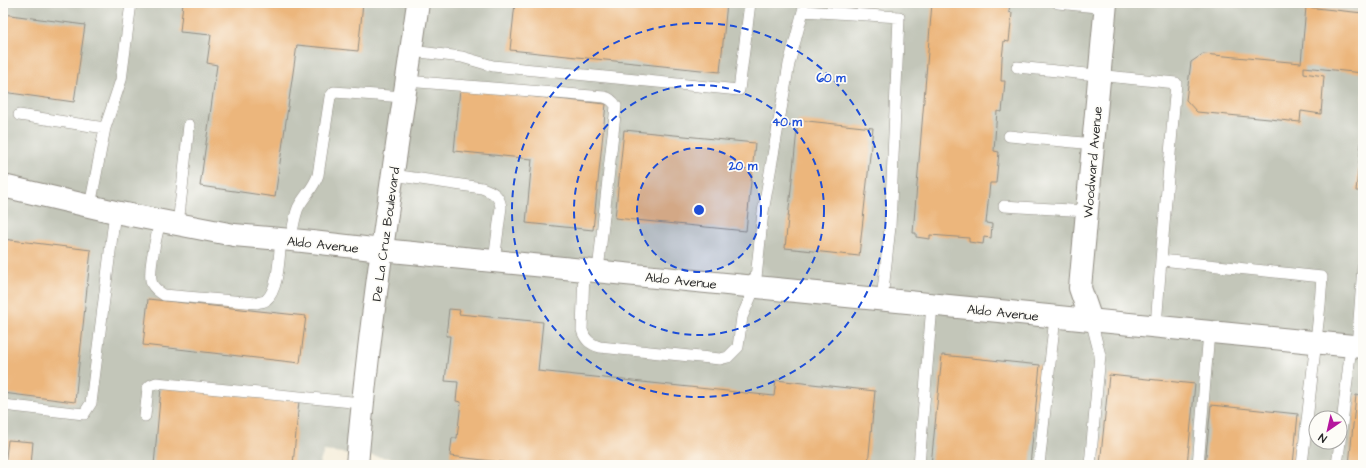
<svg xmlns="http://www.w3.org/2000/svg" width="1366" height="468" viewBox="0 0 1366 468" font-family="'Architects Daughter',sans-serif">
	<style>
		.built { fill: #dfddbb }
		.industrial { fill: #c3c6b9; fill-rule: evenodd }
		.building { fill: #ecb67c }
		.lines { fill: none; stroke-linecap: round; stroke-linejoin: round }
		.service-casing { stroke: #908c82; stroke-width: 12 }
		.minor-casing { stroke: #908c82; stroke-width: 24 }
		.tertiary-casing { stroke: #908c82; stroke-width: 24 }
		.secondary-casing { stroke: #908c82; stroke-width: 24 }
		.service { stroke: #fff; stroke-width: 11 }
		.minor { stroke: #fff; stroke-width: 22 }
		.tertiary { stroke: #fff; stroke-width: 22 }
		.secondary { stroke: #fff; stroke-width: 22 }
		.ring { fill: none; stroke: #1d4ed8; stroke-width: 2; stroke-dasharray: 7 5 }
		.labels { text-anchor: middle; stroke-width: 3.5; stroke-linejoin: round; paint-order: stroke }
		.street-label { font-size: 13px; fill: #2b2b2b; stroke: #fdfcf7 }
		.centre { fill: #1d4ed8; stroke: #fdfcf7; stroke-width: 2 }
		.ring-label { font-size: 12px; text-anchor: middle; font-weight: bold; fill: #1d4ed8; stroke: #fdfcf7; stroke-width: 3.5; stroke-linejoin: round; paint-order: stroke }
	</style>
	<rect width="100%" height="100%" fill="#fdfcf7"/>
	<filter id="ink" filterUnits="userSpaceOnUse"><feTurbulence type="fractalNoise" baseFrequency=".025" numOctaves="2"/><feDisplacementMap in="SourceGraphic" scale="8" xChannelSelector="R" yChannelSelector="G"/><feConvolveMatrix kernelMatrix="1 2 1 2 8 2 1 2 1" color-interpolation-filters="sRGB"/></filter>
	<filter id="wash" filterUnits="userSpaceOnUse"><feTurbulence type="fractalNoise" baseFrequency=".012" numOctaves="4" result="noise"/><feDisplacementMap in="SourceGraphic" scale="16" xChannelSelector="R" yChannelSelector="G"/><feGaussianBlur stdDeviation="0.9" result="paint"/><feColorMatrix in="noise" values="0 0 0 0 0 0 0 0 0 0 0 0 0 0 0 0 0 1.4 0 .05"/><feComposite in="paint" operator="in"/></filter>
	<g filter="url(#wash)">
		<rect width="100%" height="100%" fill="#f5edd9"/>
		<path class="built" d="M394,458L456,465H393Z"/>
		<path class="industrial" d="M3,3H1363V465H456L324,451L319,465H3ZM1316,418H1340V442H1316Z"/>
		<g id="blocks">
			<path class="building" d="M183,3H363L358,51L297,45L275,197L200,186L217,65L207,63L211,35L180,32Z
				M515,3H727L720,72L510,50Z
				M932,3H1010L1009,12L1012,13L1009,42L1004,41L1002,58L1001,81H1005L1004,93L1002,112L997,111L994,151L999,152L996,183H990L986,223L992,224L991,238L984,237L983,244L969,242V238L930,235V239L916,237V233H913Z
				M1306,7L1363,13V73L1304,67V73L1324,76L1321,114L1301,111L1300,122L1197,112L1186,100L1191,62L1203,54L1301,63Z
				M3,14L85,25L74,102L3,92Z
				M460,89L606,104L593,230L526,223L532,159L454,151Z
				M798,120L873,128L859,256L785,248Z
				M624,130L755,143L746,231L615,218Z
				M1362,136H1363V191H1356Z
				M3,239L91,250L75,402L3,393Z
				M148,299L306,316L300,363L143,345Z
				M449,309L460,310L459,314L543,322L538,371L774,396L776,380L875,391L868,465H525L450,456L452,438H457L461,402L456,401L458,382L445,381L450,336H446Z
				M942,355L1040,365L1030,465H931Z
				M1109,375L1195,384L1187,465H1100Z
				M161,388L299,401L293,465H154Z
				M1356,395L1363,396V465H1349Z
				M1211,405L1298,414L1293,465H1205Z
				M8,440L33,442L31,465H5Z"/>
		</g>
	</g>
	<g filter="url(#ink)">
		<use href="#blocks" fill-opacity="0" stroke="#908c82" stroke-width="1"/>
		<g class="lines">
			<g class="service-casing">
				<path id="service" d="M1058,3L1106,8
					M411,51L462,57L493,66L739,90L750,3
					M1017,67L1176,83L1161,260
					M406,81L604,97C610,98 613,101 616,106L598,271
					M19,115L105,128L90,206
					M105,128L121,80L131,3
					M1009,136L1094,144
					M393,175L482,188C493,192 499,195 501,207L494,261
					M1004,206L1087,211
					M160,221C157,235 147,272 152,284C155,289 159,292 164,295L257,303C260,302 264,302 266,300C279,290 279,255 281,239
					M178,225L189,125
					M290,240C293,230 294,218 298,208C304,196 314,188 318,175L330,97L334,92L404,97
					M584,270L582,330C585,340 590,344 600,347L720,359L728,357L738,347L742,317L755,287L763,212L789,64L803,11L899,17L890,227L882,300
					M1156,326L1161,260L1322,277L1320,305L1302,465
					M1357,347L1363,267
					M3,405L84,414L91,403L115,212
					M145,416L148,388L151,385L156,383L362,403
					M1340,441L1351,346
					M919,465L932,305
					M1039,465L1055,317
					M1090,465L1100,355L1091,320
					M1198,465L1209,332
					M1337,465L1340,442"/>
			</g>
			<g class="minor-casing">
				<path id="minor" d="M1091,320L1080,288L1106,3"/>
			</g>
			<g class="tertiary-casing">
				<path id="tertiary" d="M3,186L115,212L234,235L303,241L382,250L1363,347"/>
			</g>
			<g class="secondary-casing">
				<path id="secondary" d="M357,465C370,310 396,157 418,3"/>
			</g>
			<use href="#service" class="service"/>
			<use href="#minor" class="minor"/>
			<use href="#tertiary" class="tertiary"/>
			<use href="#secondary" class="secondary"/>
		</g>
	</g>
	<circle cx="699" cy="210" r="62" fill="#1d4ed8" fill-opacity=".12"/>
	<g class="ring">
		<circle cx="699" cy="210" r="62"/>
		<circle cx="699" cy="210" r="125"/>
		<circle cx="699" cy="210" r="187"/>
	</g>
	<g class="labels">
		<g class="street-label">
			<text transform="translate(1092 162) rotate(-85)" y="5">Woodward Avenue</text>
			<text transform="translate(385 234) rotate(-82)" y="5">De La Cruz Boulevard</text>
			<text transform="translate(323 244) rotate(6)" y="5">Aldo Avenue</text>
			<text transform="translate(681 280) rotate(6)" y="5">Aldo Avenue</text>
			<text transform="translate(1003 312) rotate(6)" y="5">Aldo Avenue</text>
		</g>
	</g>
	<circle cx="699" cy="210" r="6" class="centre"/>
	<g class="ring-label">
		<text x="831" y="82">60 m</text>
		<text x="787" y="126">40 m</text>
		<text x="743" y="170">20 m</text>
	</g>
	<rect width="1366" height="468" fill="none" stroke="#fdfcf7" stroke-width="16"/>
	<g transform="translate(1328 430) rotate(214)"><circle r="19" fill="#fdfcf7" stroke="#a9a8a5"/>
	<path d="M0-3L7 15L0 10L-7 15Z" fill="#b5179e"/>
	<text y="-6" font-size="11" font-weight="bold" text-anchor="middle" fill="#2b2b2b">N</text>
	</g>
</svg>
